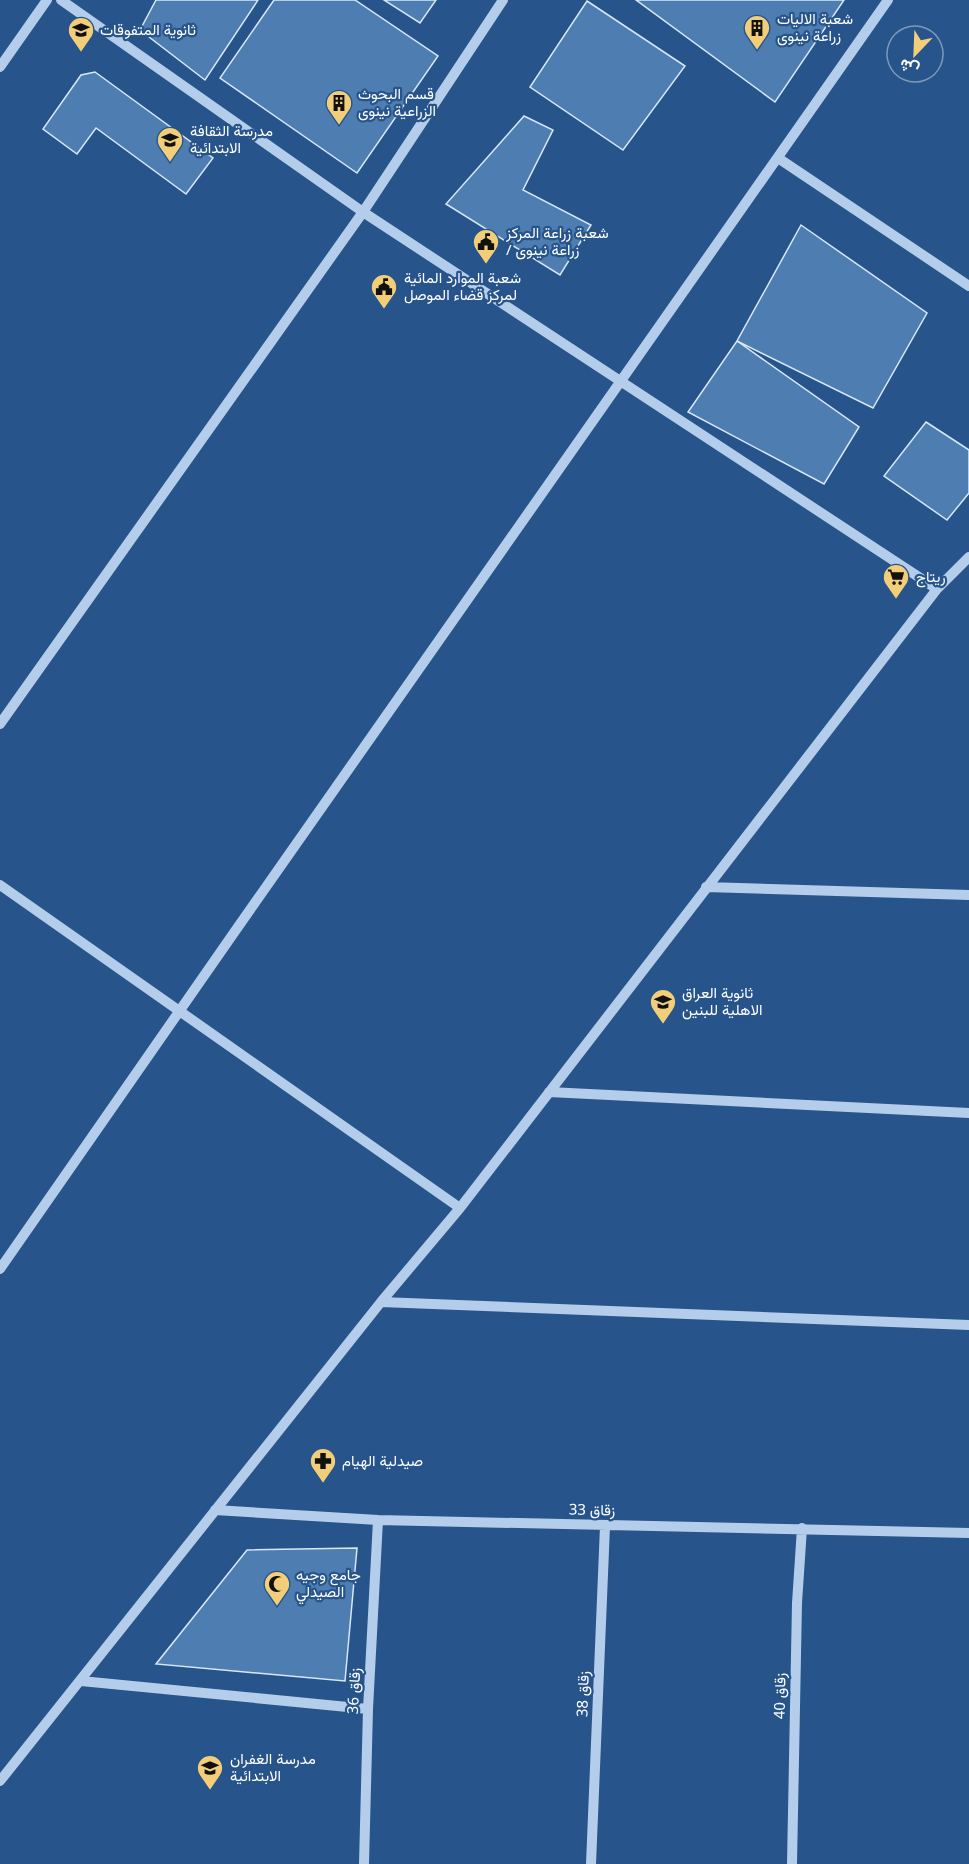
<svg xmlns="http://www.w3.org/2000/svg" width="969" height="1864" viewBox="0 0 969 1864" font-family="'Noto Sans',Vazirmatn,sans-serif">
	<style>
		.building { fill: #4e7db2; stroke: #d9e7f8; stroke-width: 1.5 }
		.lines { fill: none; stroke-linecap: round; stroke-linejoin: round }
		.minor { stroke: #b4cdea; stroke-width: 10 }
		.labels { text-anchor: middle; stroke-width: 4.5; stroke-linejoin: round; paint-order: stroke }
		.poi-label { font-size: 15px; fill: #fff; stroke: #26548b; text-anchor: start }
		.street-label { font-size: 15px; fill: #fff; stroke: #26548b }
	</style>
	<rect width="100%" height="100%" fill="#26548b"/>
	<path class="building" d="M156,0H258L205,80L140,30Z
		M274,0H355L438,56L357,173L220,78Z
		M384,0H436L420,23Z
		M636,0H844L775,102Z
		M587,1L685,66L623,150L530,87Z
		M95,72L213,158L186,194L96,128L77,154L43,129L81,75Z
		M524,116L553,130L523,190L591,225L560,275L446,204Z
		M801,225L927,313L873,408L737,341Z
		M737,341L859,427L824,484L688,412Z
		M926,422L969,450V493L947,520L884,476Z
		M357,1548L345,1681L156,1664L247,1550Z"/>
	<g class="lines">
		<path class="minor" d="M61,0L363,212L937,589
			M0,67L47,0
			M778,158L969,286
			M0,724L363,212L503,0
			M0,885L460,1208
			M706,887L969,895
			M549,1092L969,1113
			M0,1269C293,844 594,425 888,0
			M381,1302L969,1325
			M215,1510L378,1520L969,1533
			M81,1681L368,1709
			M0,1781L381,1302L460,1208L937,589L969,557
			M364,1864L368,1709L378,1520
			M591,1864L605,1526
			M792,1864L797,1603L802,1528"/>
	</g>
	<defs>
		<g id="building-pin" transform="scale(1.35)"><path d="M0 17L-7.5 6A9.5 9.5 0 1 1 7.5 6Z" fill="#f3ce79" stroke="#26548b"/><path d="M-4-6H4V6H1V3H-1V6H-4ZM-2.5-4.3h1.7v1.8h-1.7ZM.8-4.3h1.7v1.8H.8ZM-2.5-1h1.7V.8h-1.7ZM.8-1h1.7V.8H.8Z" fill="#111"/></g>
		<g id="school-pin" transform="scale(1.35)"><path d="M0 17L-7.5 6A9.5 9.5 0 1 1 7.5 6Z" fill="#f3ce79" stroke="#26548b"/><path d="M0-5L7-2L0 1L-7-2ZM-4 1L0 2.5L4 1V4Q0 6-4 4Z" fill="#111"/></g>
		<g id="university-pin" transform="scale(1.35)"><path d="M0 17L-7.5 6A9.5 9.5 0 1 1 7.5 6Z" fill="#f3ce79" stroke="#26548b"/><path d="M0-5L7-2L0 1L-7-2ZM-4 1L0 2.5L4 1V4Q0 6-4 4Z" fill="#111"/></g>
		<g id="civic-pin" transform="scale(1.35)"><path d="M0 17L-7.5 6A9.5 9.5 0 1 1 7.5 6Z" fill="#f3ce79" stroke="#26548b"/><path d="M-.6-6.5H3V-4.5H.6V-3L4-1V1h2V6H-6V1h2V-1L-.6-3ZM-1.2 2.5V6h2.4V2.5Z" fill="#111"/></g>
		<g id="supermarket-pin" transform="scale(1.35)"><path d="M0 17L-7.5 6A9.5 9.5 0 1 1 7.5 6Z" fill="#f3ce79" stroke="#26548b"/><path d="M-6-5.5h2.5l.6 2H6L4.5 2H-2.5L-4.4-4H-6ZM-1.5 3.2a1.3 1.3 0 1 0 .1 0ZM3 3.2a1.3 1.3 0 1 0 .1 0Z" fill="#111"/></g>
		<g id="pharmacy-pin" transform="scale(1.35)"><path d="M0 17L-7.5 6A9.5 9.5 0 1 1 7.5 6Z" fill="#f3ce79" stroke="#26548b"/><path d="M-2-6h4v4h4v4h-4v4h-4v-4h-4v-4h4Z" fill="#111"/></g>
		<g id="mosque-pin" transform="scale(1.35)"><path d="M0 17L-7.5 6A9.5 9.5 0 1 1 7.5 6Z" fill="#f3ce79" stroke="#26548b"/><path d="M3.5-4.9A6 6 0 1 0 3.5 4.9A5 5 0 1 1 3.5-4.9Z" fill="#111"/></g>
	</defs>
	<g fill-rule="evenodd">
		<use href="#building-pin" x="757" y="28"/>
		<use href="#school-pin" x="81" y="30"/>
		<use href="#building-pin" x="339" y="103"/>
		<use href="#university-pin" x="170" y="140"/>
		<use href="#civic-pin" x="486" y="242"/>
		<use href="#civic-pin" x="384" y="287"/>
		<use href="#supermarket-pin" x="896" y="577"/>
		<use href="#school-pin" x="663" y="1002"/>
		<use href="#pharmacy-pin" x="323" y="1461"/>
		<use href="#mosque-pin" x="277" y="1584"/>
		<use href="#school-pin" x="210" y="1768"/>
	</g>
	<g class="labels">
		<g class="poi-label">
			<text x="777" y="24">شعبة الاليات<tspan x="777" dy="17">زراعة نينوى</tspan></text>
			<text x="100" y="35">ثانوية المتفوقات</text>
			<text x="358" y="99">قسم البحوث<tspan x="358" dy="17">الزراعية نينوى</tspan></text>
			<text x="190" y="136">مدرسة الثقافة<tspan x="190" dy="17">الابتدائية</tspan></text>
			<text x="506" y="238">شعبة زراعة المركز<tspan x="506" dy="17">/ زراعة نينوى</tspan></text>
			<text x="404" y="283">شعبة الموارد المائية<tspan x="404" dy="17">لمركز قضاء الموصل</tspan></text>
			<text x="916" y="582">ريتاج</text>
			<text x="682" y="998">ثانوية العراق<tspan x="682" dy="17">الاهلية للبنين</tspan></text>
			<text x="342" y="1466">صيدلية الهيام</text>
			<text x="296" y="1580">جامع وجيه<tspan x="296" dy="17">الصيدلي</tspan></text>
			<text x="230" y="1764">مدرسة الغفران<tspan x="230" dy="17">الابتدائية</tspan></text>
		</g>
		<g class="street-label">
			<text transform="translate(592 1510) rotate(1)" y="5">زقاق 33</text>
			<text transform="translate(354 1691) rotate(-87)" y="5">زقاق 36</text>
			<text transform="translate(583 1694) rotate(-88)" y="5">زقاق 38</text>
			<text transform="translate(780 1696) rotate(-89)" y="5">زقاق 40</text>
		</g>
	</g>
	<g transform="translate(915 54) rotate(203)"><circle r="28" fill="#26548b" stroke="#7d98b9" stroke-width="1.5"/>
	<path d="M0-4.5L10 22L0 15L-10 22Z" fill="#f3ce79"/>
	<text y="-9" font-size="16" font-weight="bold" text-anchor="middle" fill="#ffffff">ش</text>
	</g>
</svg>
